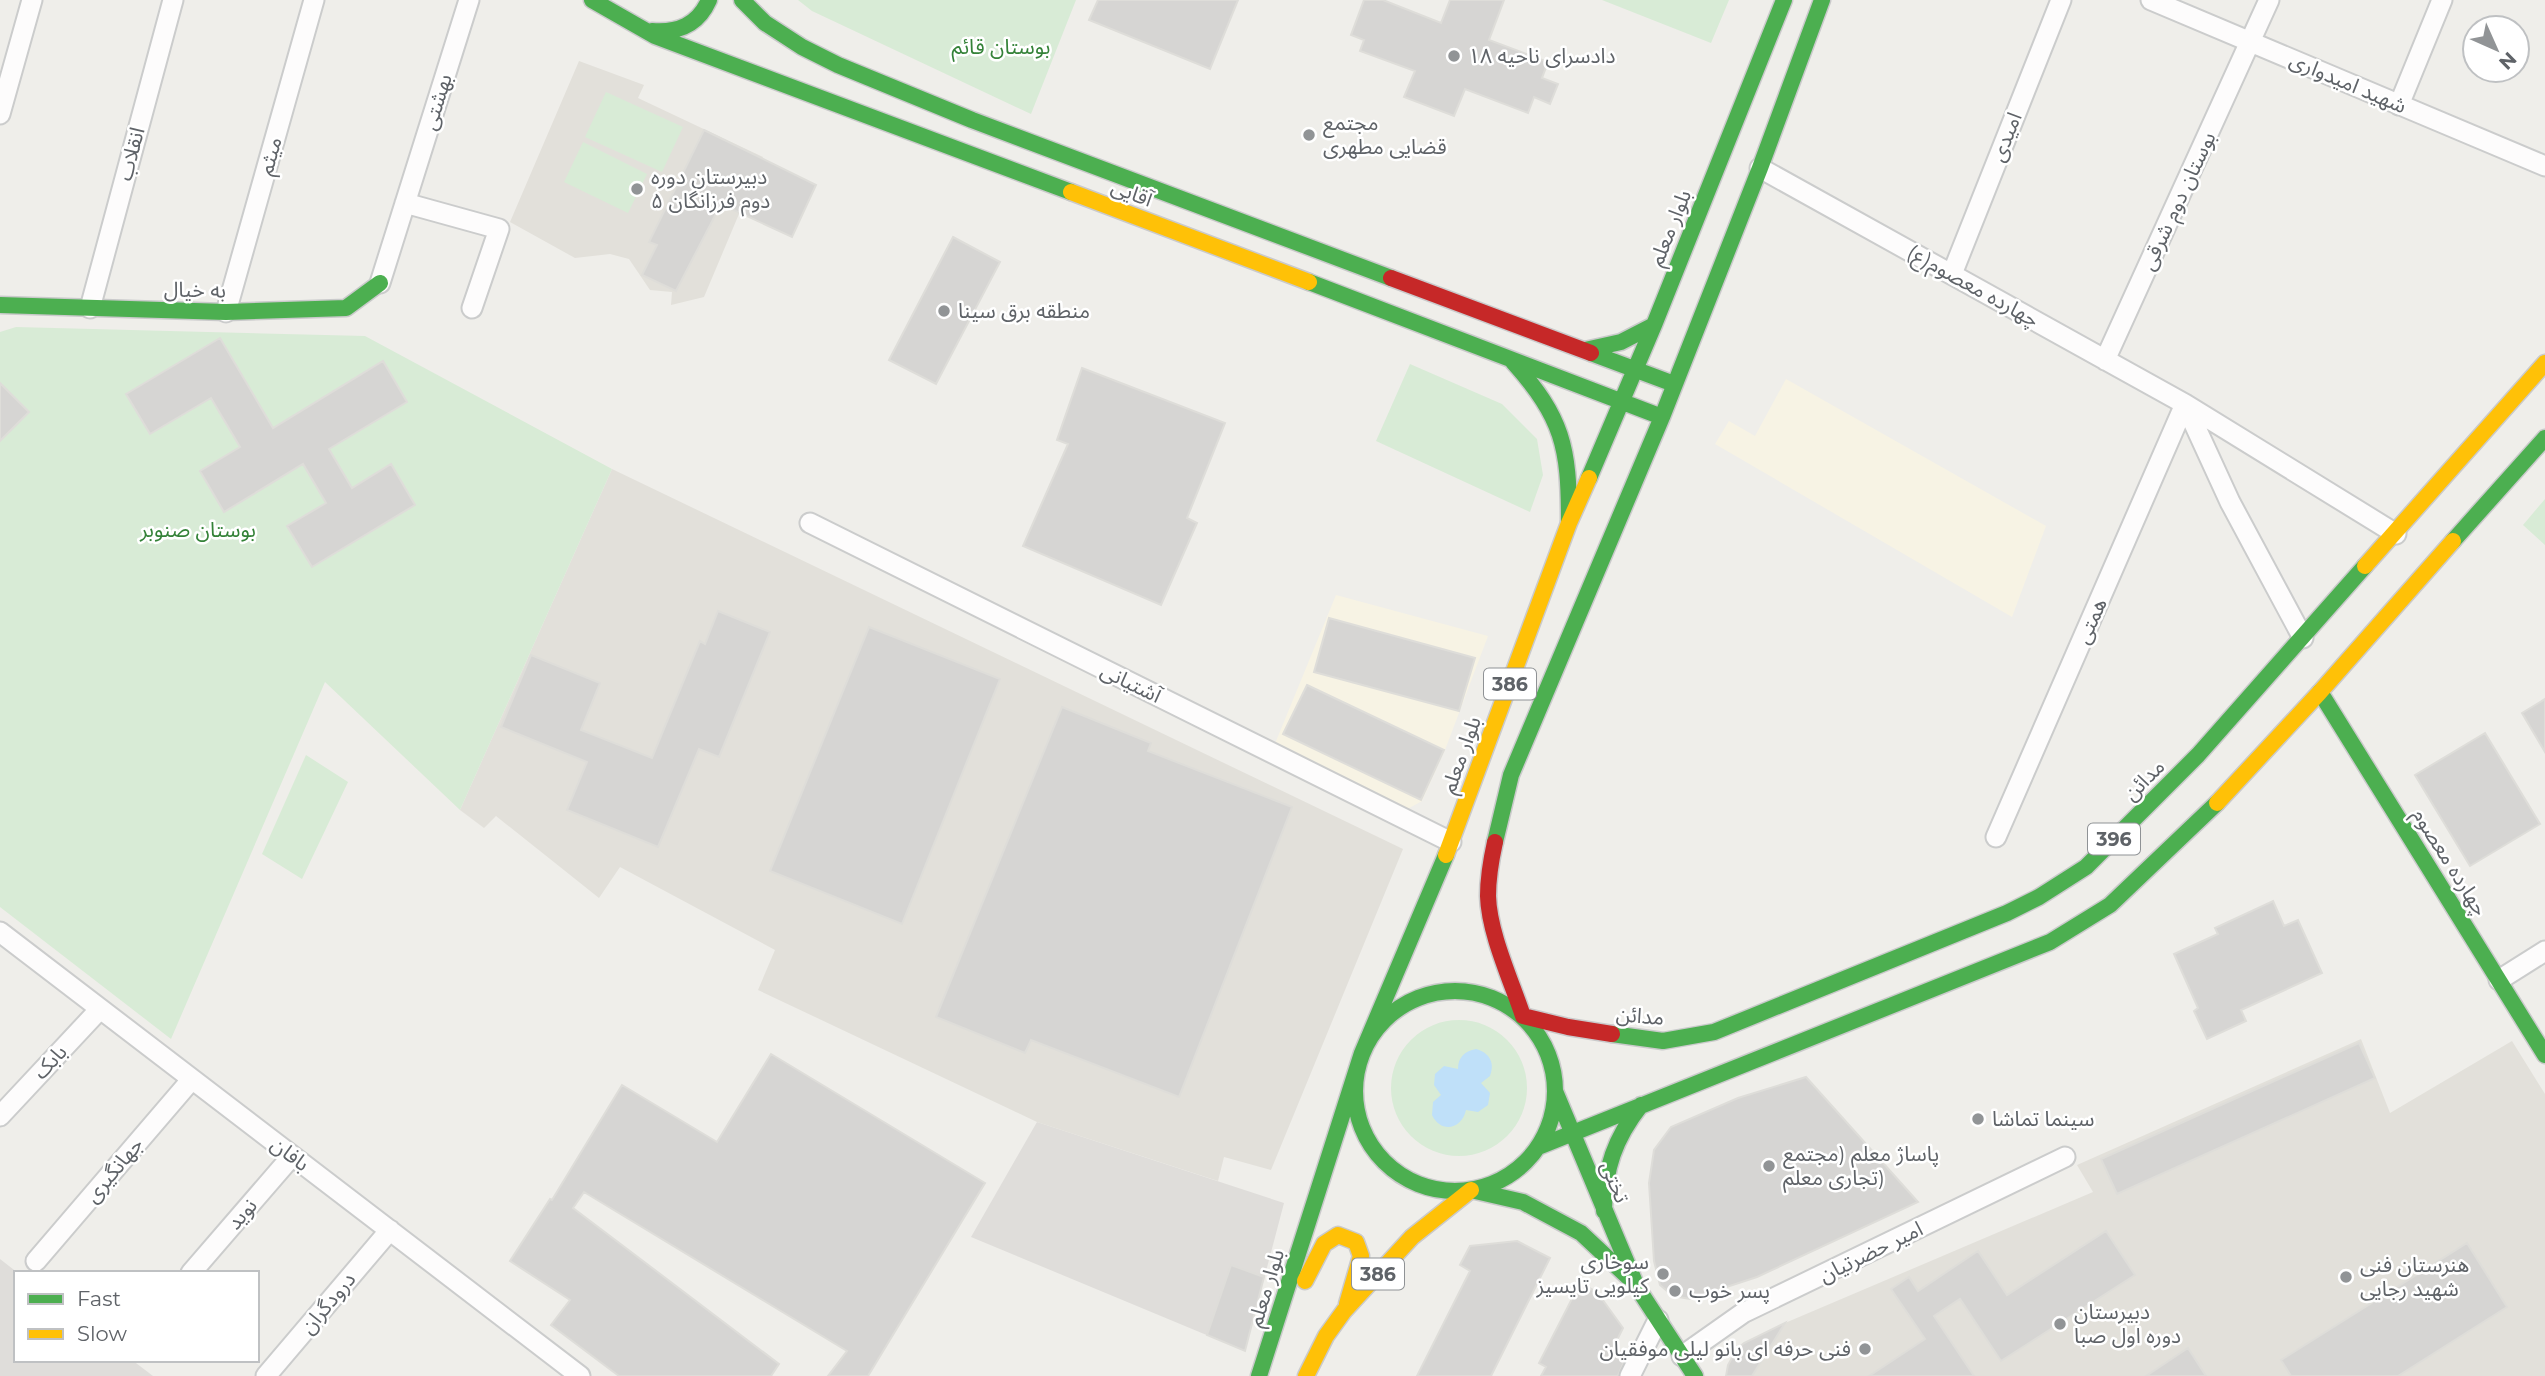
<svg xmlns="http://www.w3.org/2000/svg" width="2545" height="1376" viewBox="0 0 2545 1376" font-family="Montserrat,'Noto Sans Arabic',sans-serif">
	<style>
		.commercial { fill: #f7f3e4 }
		.industrial { fill: #dfddda }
		.education { fill: #e2e0da }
		.green { fill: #d8ebd6 }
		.water { fill: #bfe0f9 }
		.building { fill: #d6d5d3; stroke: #deddd9; stroke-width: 2 }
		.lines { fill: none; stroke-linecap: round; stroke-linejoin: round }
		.street-casing { stroke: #cbcccc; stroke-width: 23 }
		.fast-casing { stroke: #cacacb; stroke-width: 19 }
		.slow-casing { stroke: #cacacb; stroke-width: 19 }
		.jam-casing { stroke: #cacacb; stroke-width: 19 }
		.street { stroke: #fdfcfc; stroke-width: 19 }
		.fast { stroke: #4caf50; stroke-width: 16 }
		.slow { stroke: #ffc107; stroke-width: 16 }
		.jam { stroke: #c62828; stroke-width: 16 }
		.poi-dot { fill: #919496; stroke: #fff; stroke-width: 2.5 }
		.labels { text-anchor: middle; stroke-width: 5; stroke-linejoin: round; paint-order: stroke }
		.shield { fill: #fff; stroke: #8f9295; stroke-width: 2 }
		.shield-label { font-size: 19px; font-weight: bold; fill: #5f6368 }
		.park-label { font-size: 21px; fill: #348238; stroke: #fff }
		.poi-label { font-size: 21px; fill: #5f6368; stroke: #fff; text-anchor: start }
		.street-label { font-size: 21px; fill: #5f6368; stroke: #fff }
	</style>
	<rect width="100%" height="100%" fill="#efeeea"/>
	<path class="commercial" d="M1786,379L2046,526L2012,617L1715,444L1729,421L1755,436Z
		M1336,595L1488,636L1445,750L1422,801L1404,811L1274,746Z"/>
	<path class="industrial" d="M1037,1122L1284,1203L1245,1351L971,1237Z
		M0,1259L18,1273H16V1360H132L153,1376H0Z"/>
	<path class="education" d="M579,61L644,85L638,98L763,157L704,297L671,305L672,292L650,290L629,259L610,254L575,258L510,222Z
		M612,469L1403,849L1271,1170L1224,1157L1218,1181L1037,1122L758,990L775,950L620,867L599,898L496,816L484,828L460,810Z
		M2361,1039L2390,1113L2512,1041L2545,1094V1376H1752L1785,1323L2093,1192L2077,1165Z"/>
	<path class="green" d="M798,0H1076L1031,114L812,11Z
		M1602,0H1729L1711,43Z
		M606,92L683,127L662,172L585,137Z
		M583,142L647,174L628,213L564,182Z
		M16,327L365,336L612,469L460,810L325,682L171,1039L0,907V332Z
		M1410,364L1502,404L1537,439L1543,475L1530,512L1376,441Z
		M2545,499V545L2523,525Z
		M306,755L348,782L302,879L262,854Z
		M1391 1088a68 68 0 1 1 136 0a68 68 0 1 1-136 0Z"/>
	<path class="water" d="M1476,1049C1490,1053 1495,1063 1490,1076L1481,1083L1490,1093L1488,1105L1478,1112L1466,1110C1462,1129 1441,1134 1432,1115L1433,1102L1441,1095L1434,1085L1435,1074L1444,1066L1458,1069C1458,1057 1465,1051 1476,1049Z"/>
	<path class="building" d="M1098,0H1238L1210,69L1089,20Z
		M1364,0H1383L1441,23L1450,0H1504L1489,40L1548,62L1542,78L1558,84L1550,104L1534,97L1528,113L1465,89L1454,116L1404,97L1415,71L1360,51L1364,40L1351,35Z
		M704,130L816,185L792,237L721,204L676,291L642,275L657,245L649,242Z
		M953,237L1000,262L936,384L889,360Z
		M220,338L273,428L383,361L407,402L329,449L352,488L391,464L415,505L312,567L287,526L326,503L303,464L224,512L200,471L240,447L211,398L150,434L126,394Z
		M1082,368L1225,423L1187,518L1197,523L1161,605L1023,546L1068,444L1057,440Z
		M0,383L29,412L0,441Z
		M718,611L770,632L719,757L699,749L658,847L567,810L587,762L501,727L531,655L600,683L581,730L652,758L700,641L705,644Z
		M1329,618L1475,658L1459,711L1314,672Z
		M869,627L1000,679L902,924L770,871Z
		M1307,685L1444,750L1421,800L1283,734Z
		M2545,699V752L2522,713Z
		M1062,707L1151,743L1148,751L1292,807L1179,1097L1031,1040L1025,1053L936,1017Z
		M2485,733L2540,824L2470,866L2415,775Z
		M2273,901L2284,926L2298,920L2322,973L2241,1010L2246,1021L2207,1039L2194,1011L2198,1008L2174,954L2218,934L2215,928Z
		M2359,1043L2375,1078L2117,1194L2101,1159Z
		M771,1054L985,1183L868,1376H828L847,1351L584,1192L573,1208L779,1364L771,1376H619L551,1325L570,1300L510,1261L550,1199L552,1200L622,1085L717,1142Z
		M1806,1077L1918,1202L1757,1277L1690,1299L1673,1296L1660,1285L1654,1261L1649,1183L1654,1150L1671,1127L1738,1098Z
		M2106,1231L2135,1275L2001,1361L1960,1299L1934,1316L1974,1376H1869L1925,1339L1891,1289L1909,1277L1918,1291L1978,1251L2007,1295Z
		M1517,1241L1550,1258L1491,1376H1417L1470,1271L1460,1265L1470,1246Z
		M2467,1243L2507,1307L2398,1376H2291L2281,1360Z
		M1231,1265L1264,1277L1245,1351L1207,1335Z
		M1580,1283L1597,1292L1623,1328L1613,1348L1627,1355L1618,1376H1541L1546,1367L1539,1363Z
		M1785,1323L1752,1376H1726L1728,1365L1737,1349L1744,1343Z
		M2188,1348L2206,1376H2146Z"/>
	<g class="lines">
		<g class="street-casing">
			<path id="street" d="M2151,0L2545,166
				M2399,105L2442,0
				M0,114L32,0
				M1760,168L2185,404L2396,534
				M405,203L499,229L472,308
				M1952,274L2061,0
				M380,283L469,0
				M90,308L173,0
				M226,312L314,0
				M2105,360L2269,0
				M2185,404L2230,502L2303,638
				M810,523L1451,842
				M1996,837L2185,404
				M0,932L580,1376
				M2499,980L2545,951
				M0,1116L100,1009
				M36,1261L192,1079
				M191,1273L292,1156
				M1682,1356L1743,1313L2065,1157
				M266,1376L390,1230
				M1630,1376L1658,1320"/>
		</g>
		<g class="fast-casing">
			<path id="fast" d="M592,0L655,36L1071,192
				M742,0L765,23L802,47L838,65L972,120L1391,278
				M652,31C678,33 698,25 709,0
				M1309,282L1662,417
				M0,305L226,312L346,308L380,283
				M1585,350L1621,342L1654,325
				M1591,353L1674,384
				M1513,362C1563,418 1569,447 1569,521
				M1589,478L1654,325L1784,0
				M2453,541L2545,438
				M2320,692L2545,1055
				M1495,842L1511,775L1662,417L1760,168L1822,0
				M1355 1091a100 100 0 1 1 200 0a100 100 0 1 1-200 0Z
				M1612,1034L1663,1041L1714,1032L2007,913L2039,897L2086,867L2198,755L2365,566
				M1555,1091L1637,1287L1695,1376
				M1538,1147L2050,942L2110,905L2217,803
				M1471,1190L1523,1202L1581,1233L1628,1277
				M1604,1211C1604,1169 1615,1138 1641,1105
				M1259,1376L1362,1053L1446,855"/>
		</g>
		<g class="slow-casing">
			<path id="slow" d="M1071,192L1309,282
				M2365,566L2545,363
				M2217,803L2320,692L2453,541
				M1446,855L1569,523L1589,478
				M1305,1281L1324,1244L1338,1235L1356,1242L1361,1256L1347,1304
				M1306,1376L1326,1336L1344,1311L1412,1237L1471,1190"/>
		</g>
		<g class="jam-casing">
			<path id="jam" d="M1391,278L1591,353
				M1495,842C1491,860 1488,877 1488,896C1489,933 1511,980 1523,1016L1568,1027L1612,1034"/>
		</g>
		<use href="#street" class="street"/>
		<use href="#fast" class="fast"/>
		<use href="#slow" class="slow"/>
		<use href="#jam" class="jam"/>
	</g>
	<g class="poi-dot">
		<circle cx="1454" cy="56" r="7"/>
		<circle cx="1309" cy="135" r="7"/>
		<circle cx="637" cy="189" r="7"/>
		<circle cx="944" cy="311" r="7"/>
		<circle cx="1978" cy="1119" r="7"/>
		<circle cx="1769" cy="1166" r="7"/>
		<circle cx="1663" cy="1274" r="7"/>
		<circle cx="2346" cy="1277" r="7"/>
		<circle cx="1675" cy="1291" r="7"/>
		<circle cx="2060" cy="1324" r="7"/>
		<circle cx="1865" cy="1349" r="7"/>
	</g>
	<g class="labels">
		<g class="shield">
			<rect x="1484" y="668.5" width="52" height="31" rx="5"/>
			<rect x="2088" y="823.5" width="52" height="31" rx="5"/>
			<rect x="1352" y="1258.5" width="52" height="31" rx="5"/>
		</g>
		<g class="shield-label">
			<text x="1510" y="691">386</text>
			<text x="2114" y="846">396</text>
			<text x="1378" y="1281">386</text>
		</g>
		<g class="park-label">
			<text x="1001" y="54">بوستان قائم</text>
			<text x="198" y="537">بوستان صنوبر</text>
		</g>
		<g class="poi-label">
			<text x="1468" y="63">دادسرای ناحیه ۱۸</text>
			<text x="1323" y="130">مجتمع<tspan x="1323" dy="24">قضایی مطهری</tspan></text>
			<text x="651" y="184">دبیرستان دوره<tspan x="651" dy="24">دوم فرزانگان ۵</tspan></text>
			<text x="958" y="318">منطقه برق سینا</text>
			<text x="1992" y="1126">سینما تماشا</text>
			<text x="1783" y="1161">پاساژ معلم (مجتمع<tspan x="1783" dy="24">تجاری معلم)</tspan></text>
			<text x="1649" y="1269" text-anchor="end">سوخاری<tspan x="1649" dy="24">کیلویی تایسیز</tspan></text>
			<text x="2360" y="1272">هنرستان فنی<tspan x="2360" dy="24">شهید رجایی</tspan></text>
			<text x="1689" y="1298">پسر خوب</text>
			<text x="2074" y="1319">دبیرستان<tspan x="2074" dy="24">دوره اول صبا</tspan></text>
			<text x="1851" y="1356" text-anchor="end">فنی حرفه ای بانو لیلی موفقیان</text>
		</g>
		<g class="street-label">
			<text transform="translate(2348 83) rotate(23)" y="7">شهيد امیدواری</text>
			<text transform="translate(437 102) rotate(-73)" y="7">بهشتی</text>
			<text transform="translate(2006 137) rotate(-68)" y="7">امیدی</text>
			<text transform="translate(131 154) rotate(-75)" y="7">انقلاب</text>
			<text transform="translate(270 156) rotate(-74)" y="7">میثم</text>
			<text transform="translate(1132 193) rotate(21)" y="7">آقایی</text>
			<text transform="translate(2178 201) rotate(-65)" y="7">بوستان دوم شرقی</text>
			<text transform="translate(1670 228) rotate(-68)" y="7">بلوار معلم</text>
			<text transform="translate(1973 286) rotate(29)" y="7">چهارده معصوم(ع)</text>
			<text transform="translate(195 290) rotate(1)" y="7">به خیال</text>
			<text transform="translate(2091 621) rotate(-66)" y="7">همتی</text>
			<text transform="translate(1131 683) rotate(26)" y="7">آشتیانی</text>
			<text transform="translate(1461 755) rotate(-70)" y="7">بلوار معلم</text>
			<text transform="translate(2144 780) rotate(-45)" y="7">مدائن</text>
			<text transform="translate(2450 862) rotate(58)" y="7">چهارده معصوم</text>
			<text transform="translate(1640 1016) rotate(5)" y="7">مدائن</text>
			<text transform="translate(50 1062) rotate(-47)" y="7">بابک</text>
			<text transform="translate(290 1154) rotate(37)" y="7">بافان</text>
			<text transform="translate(114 1170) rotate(-50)" y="7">جهانگیری</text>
			<text transform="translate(1615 1182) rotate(68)" y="7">تختی</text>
			<text transform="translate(242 1214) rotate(-49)" y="7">نوید</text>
			<text transform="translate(1871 1252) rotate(-26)" y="7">امیر حضرتیان</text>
			<text transform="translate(1266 1288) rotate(-73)" y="7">بلوار معلم</text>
			<text transform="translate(328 1303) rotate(-50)" y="7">درودگران</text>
		</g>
	</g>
	<rect x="14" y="1271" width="245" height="91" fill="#ffffff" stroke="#bfc1c3" stroke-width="2"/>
	<rect x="28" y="1294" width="35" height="10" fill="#4caf50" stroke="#bfc1c3" stroke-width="2"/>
	<text x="77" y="1306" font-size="21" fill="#5f6368">Fast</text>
	<rect x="28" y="1329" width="35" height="10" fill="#ffc107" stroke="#bfc1c3" stroke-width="2"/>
	<text x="77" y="1341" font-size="21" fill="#5f6368">Slow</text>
	<g transform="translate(2496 49) rotate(135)"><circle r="33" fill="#ffffff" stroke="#bfc1c3" stroke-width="2"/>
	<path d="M0-5L12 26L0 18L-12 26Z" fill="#919496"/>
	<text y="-10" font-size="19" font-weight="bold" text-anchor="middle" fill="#5f6368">N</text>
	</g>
</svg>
